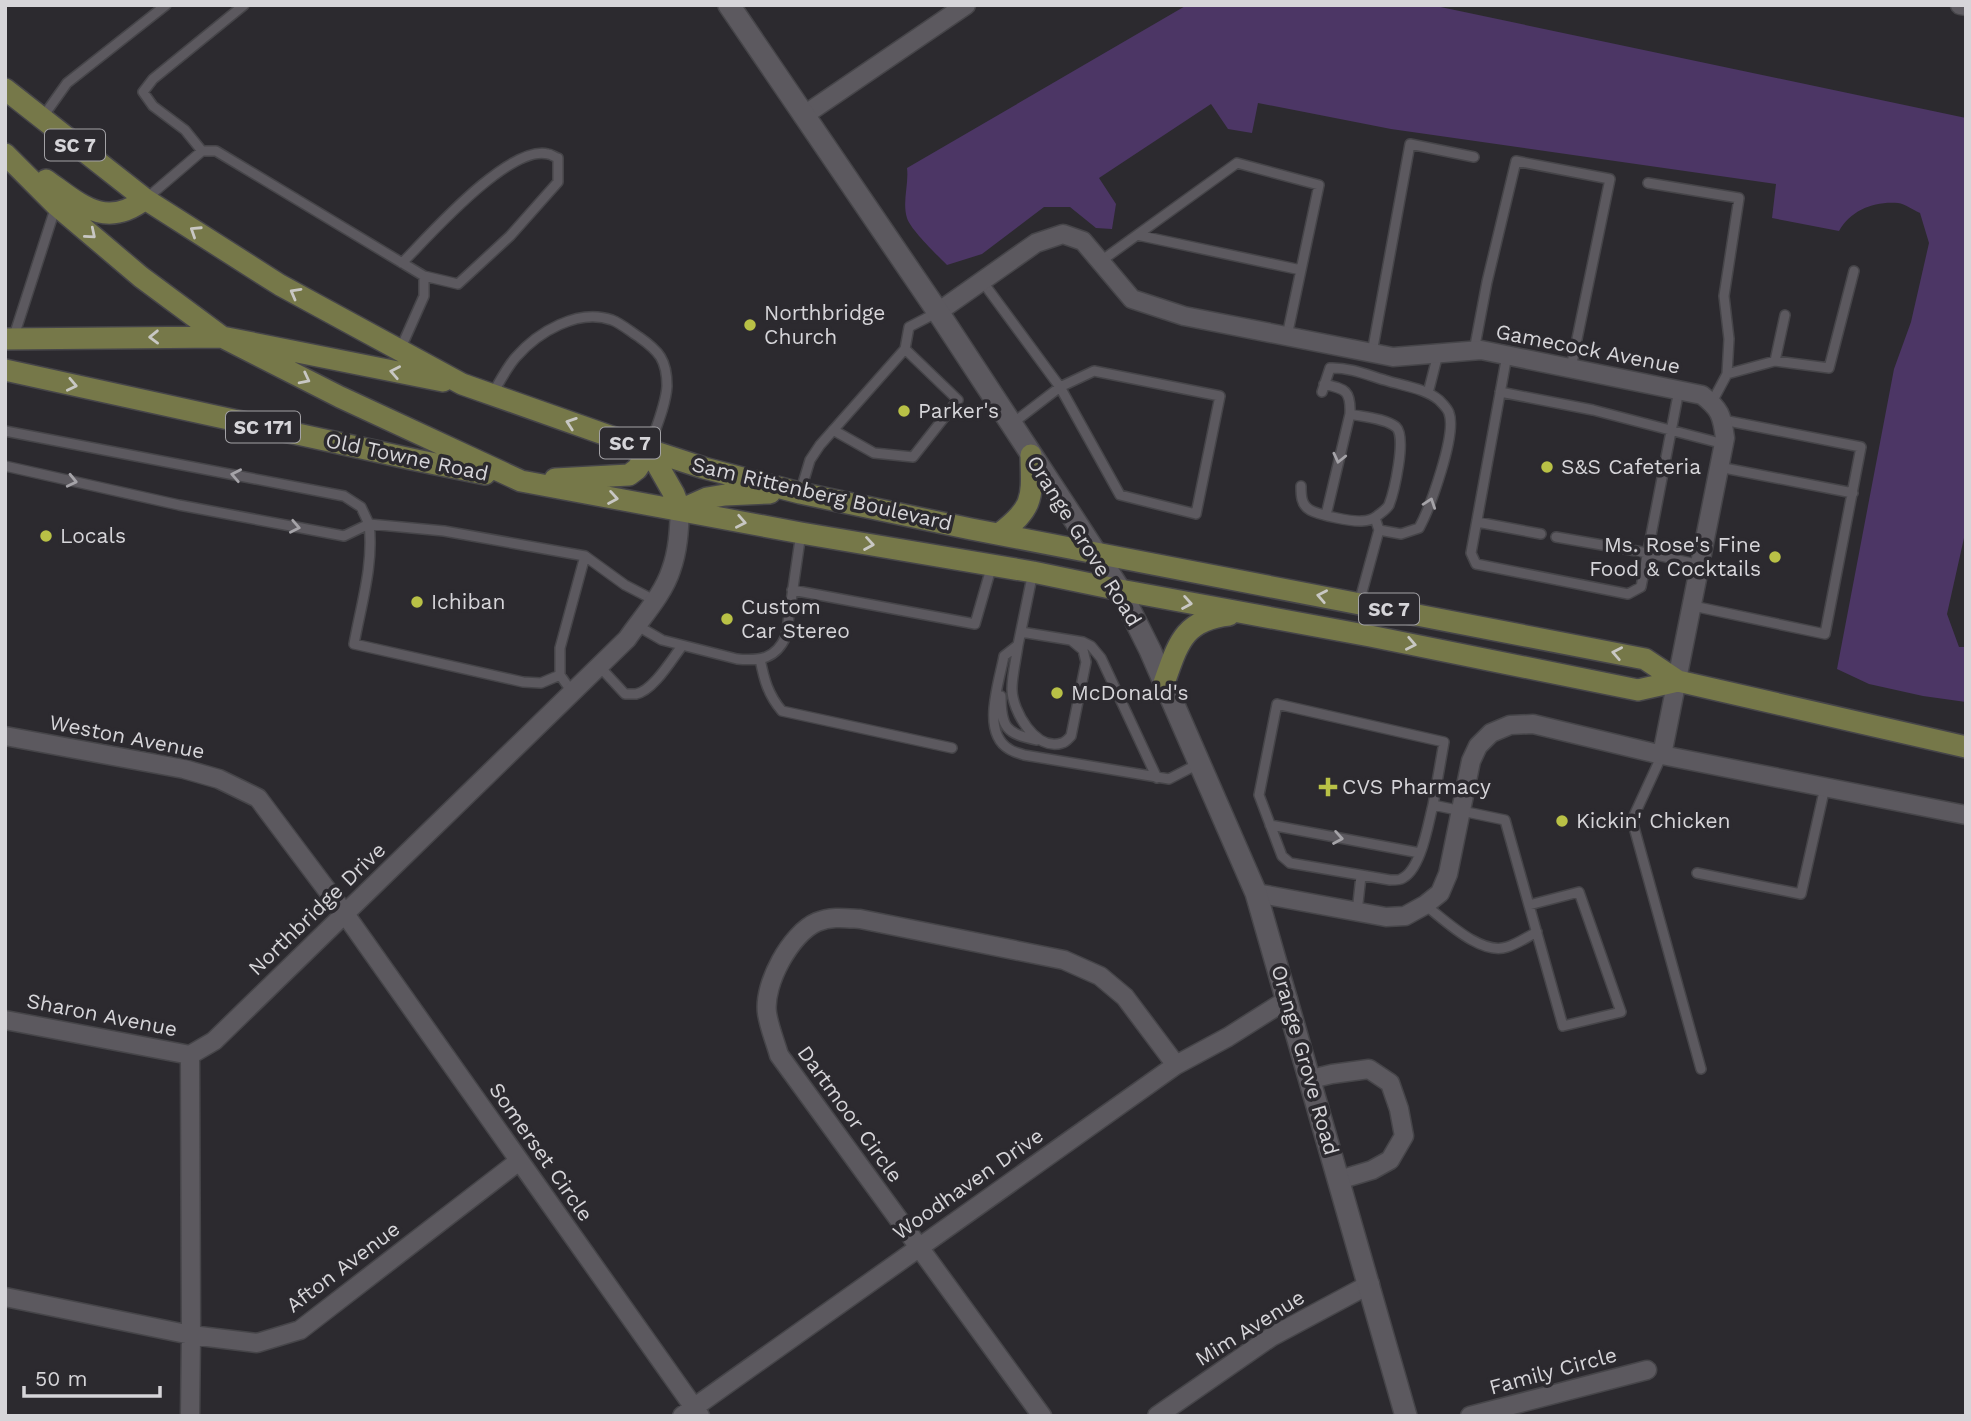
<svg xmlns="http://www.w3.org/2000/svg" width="1971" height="1421" viewBox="0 0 1971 1421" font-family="'Work Sans',sans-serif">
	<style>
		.green { fill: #4c3665 }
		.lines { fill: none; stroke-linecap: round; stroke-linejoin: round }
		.service-casing { stroke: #464549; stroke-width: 12 }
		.minor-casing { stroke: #464549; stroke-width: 21 }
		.tertiary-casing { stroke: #464549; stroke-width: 24 }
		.primary-casing { stroke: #464549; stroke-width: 24 }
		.service { stroke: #5c595f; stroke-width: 9 }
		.minor { stroke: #5c595f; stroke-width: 18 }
		.tertiary { stroke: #5c595f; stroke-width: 21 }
		.primary { stroke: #767849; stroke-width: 21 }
		.oneway { stroke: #c8c7c3 }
		.oneway2 { stroke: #a5a3a8 }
		.poi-dot { fill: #b9c146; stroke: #2c2a2f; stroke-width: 2.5 }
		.labels { text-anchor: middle; stroke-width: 7; stroke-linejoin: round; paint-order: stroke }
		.shield { fill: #2c2a2f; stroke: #a3a2a6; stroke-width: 2 }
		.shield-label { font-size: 19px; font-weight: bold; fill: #d6d5d9 }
		.poi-label { font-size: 21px; fill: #d6d5d9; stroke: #2c2a2f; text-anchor: start }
		.street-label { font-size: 21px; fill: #d6d5d9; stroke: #2c2a2f }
	</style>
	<rect width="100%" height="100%" fill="#2c2a2f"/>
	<path class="green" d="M1187,5H1431L1966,118V529L1947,614L1959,647H1966V702L1923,696L1869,684L1837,669L1894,369L1911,322L1929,243L1920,213C1913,210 1905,204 1898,203C1874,201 1851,210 1839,231L1772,218L1776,184L1391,129L1258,103L1252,133L1228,129L1211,104L1099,178L1116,204L1112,229L1096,228L1070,207H1044L982,254L947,265C938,256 910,229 907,218C902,202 909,184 907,168Z"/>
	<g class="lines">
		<g class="service-casing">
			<path id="service" d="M42,118L67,83L166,5
				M202,151L185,130L153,106L143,92L153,79L244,5
				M1648,183L1739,198L1724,296L1729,339L1727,374L1712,402
				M147,198L202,151H216L424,276L458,284L510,236L558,182V158C554,157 551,154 548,154C509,144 428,237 402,263
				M1137,235L1301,270
				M1101,261L1237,163L1319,185L1287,336
				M982,281L1060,387L1094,371L1220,396L1196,514L1120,495L1060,387L1013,423
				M13,339L56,206
				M400,350L424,296V276
				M1474,351L1487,282L1516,161L1610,179L1571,368
				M1372,353L1410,144L1474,157
				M1507,355L1471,553L1476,564L1628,594L1641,587L1679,390
				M1775,361L1785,315
				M1727,374L1775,361L1829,368L1854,271
				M1324,384C1345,389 1351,390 1350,414L1326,515
				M1322,392L1330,368C1350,367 1370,376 1388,381C1405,386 1426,389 1439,400C1442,403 1448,409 1449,413C1457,434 1430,508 1419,528L1401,534L1379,530
				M1500,392L1593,410L1724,444
				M493,393C500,381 507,367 516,357C538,332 578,308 612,320C622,324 631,332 639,337C659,351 667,360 667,386C666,405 655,430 649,448
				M1428,393L1438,354
				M833,430L874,453L913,457L958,400L905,349
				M5,431L344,496L361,507L369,524L344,536L179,505L5,466
				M1719,467L1853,493
				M1301,486C1301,495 1301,505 1310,510C1319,515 1352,522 1362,521C1367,521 1373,519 1377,516C1381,513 1387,509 1389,505C1394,492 1407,437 1396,427C1385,418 1363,417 1350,414
				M800,493L810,460L820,445L905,349L909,327L938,312
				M1477,522L1541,534
				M1556,537L1648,553L1700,565
				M1033,572L1018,645L1004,656C999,683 981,732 1009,749C1013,752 1019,753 1024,755L1169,779L1200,763
				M792,590L975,624L992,565
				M1359,603L1379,530L1375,518
				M1693,606L1825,634L1861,447L1723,420
				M636,625L662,640L737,659C760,661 776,659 786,636L801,533
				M1021,632L1083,642L1091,646L1101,658L1157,778
				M1018,645C1016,660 1012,675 1012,689C1012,711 1036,752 1062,743C1066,742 1068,739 1071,736L1086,662L1083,650L1071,640
				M760,659C764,679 768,695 782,711L952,748
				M599,666L625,694C627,694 634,694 636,694C653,691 672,659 682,646
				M560,675L541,683L523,682L354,644C361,605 374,564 369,524L444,531L585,556L625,585L654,600
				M572,692L560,675V648L585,556
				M1001,696C1001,727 1006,734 1037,740
				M1662,755L1632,820L1701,1069
				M1433,805C1428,824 1421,871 1401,879C1400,880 1392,880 1390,880L1290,863L1282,856L1259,795L1277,704L1444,742L1433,805L1505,820L1563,1026L1621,1012L1579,892L1529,905
				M1270,825L1420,853
				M1697,873L1801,894L1825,787
				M1425,905C1445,920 1481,956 1507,947C1517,944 1527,937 1537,932
				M1357,912L1361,876"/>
		</g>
		<g class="minor-casing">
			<path id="minor" d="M1960,5L1966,6
				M803,116L966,5
				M938,312L1036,243L1063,234L1083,241L1132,299L1184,316L1393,357L1481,350L1702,395C1720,409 1722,415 1725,438L1662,755
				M5,736L184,769L219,779L258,798L345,914L700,1416
				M1256,893L1386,917L1405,916L1425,905L1440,893L1448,874L1471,761L1478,746L1491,733L1510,725L1533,724L1662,755L1966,815
				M5,1020L190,1055
				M1311,1079L1332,1074L1369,1069L1390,1083L1399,1109L1404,1136L1390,1160L1372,1170L1339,1180
				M5,1297L191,1335L257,1343L300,1330L519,1161
				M190,1416L191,1335L190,1055L214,1041L627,639C642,617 663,595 671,570C678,551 679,531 680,510
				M682,1416L1176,1065L1228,1037L1288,999
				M1042,1416L779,1055C775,1041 769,1027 767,1013C763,984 791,933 817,922C831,916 845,918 860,919L1064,960L1100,976L1125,997L1176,1065
				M1157,1416L1271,1337L1370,1284
				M1470,1416L1647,1370"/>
		</g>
		<g class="tertiary-casing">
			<path id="tertiary" d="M729,5L938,312L1068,510L1120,590L1150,650L1256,893L1406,1416"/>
		</g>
		<g class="primary-casing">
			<path id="primary" d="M5,89L145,199L280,285L462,384L649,450L704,468L800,493L971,529L1645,659L1678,681L1966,747
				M5,154L56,205L141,277L222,337L340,397L521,481L801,533L1033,572L1120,590L1370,636L1638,690L1678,681
				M46,180C80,204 105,230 145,199
				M5,339L222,337L443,381
				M5,370L416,460L485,474
				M555,479L629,475L637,469L649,450L674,494L680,510
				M680,510L707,498L725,495L770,493
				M999,534C1035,507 1032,497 1031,455
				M1164,683C1178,644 1183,620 1229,615"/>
		</g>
		<use href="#service" class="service"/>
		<use href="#minor" class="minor"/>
		<use href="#tertiary" class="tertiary"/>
		<use href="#primary" class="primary"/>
	</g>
	<defs><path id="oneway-chevron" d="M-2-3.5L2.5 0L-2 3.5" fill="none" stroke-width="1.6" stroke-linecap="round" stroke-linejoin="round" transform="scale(1.75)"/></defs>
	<g class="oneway">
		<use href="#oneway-chevron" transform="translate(195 231) rotate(-147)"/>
		<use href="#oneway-chevron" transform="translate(91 234) rotate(40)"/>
		<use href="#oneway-chevron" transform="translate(295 293) rotate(-151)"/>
		<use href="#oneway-chevron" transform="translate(154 337) rotate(179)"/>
		<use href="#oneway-chevron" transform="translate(395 372) rotate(-169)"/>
		<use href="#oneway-chevron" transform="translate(305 379) rotate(27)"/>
		<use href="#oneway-chevron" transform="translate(72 385) rotate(12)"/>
		<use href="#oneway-chevron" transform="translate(571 423) rotate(-161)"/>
		<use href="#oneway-chevron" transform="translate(613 498) rotate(10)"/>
		<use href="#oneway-chevron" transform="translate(741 522) rotate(11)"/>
		<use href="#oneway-chevron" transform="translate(869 544) rotate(9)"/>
		<use href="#oneway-chevron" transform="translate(1322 596) rotate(-169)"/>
		<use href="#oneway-chevron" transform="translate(1187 603) rotate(10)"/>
		<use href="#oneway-chevron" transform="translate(1411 644) rotate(11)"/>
		<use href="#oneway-chevron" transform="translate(1617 653) rotate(-169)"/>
	</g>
	<g class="oneway2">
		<use href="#oneway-chevron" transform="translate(1339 458) rotate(103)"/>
		<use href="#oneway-chevron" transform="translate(236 475) rotate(-169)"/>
		<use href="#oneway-chevron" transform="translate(72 481) rotate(13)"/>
		<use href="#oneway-chevron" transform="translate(1430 503) rotate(-71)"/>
		<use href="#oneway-chevron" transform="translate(295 527) rotate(11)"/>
		<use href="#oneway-chevron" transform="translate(1338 838) rotate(10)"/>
	</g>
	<g class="poi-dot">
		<circle cx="750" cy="325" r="7"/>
		<circle cx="904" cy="411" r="7"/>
		<circle cx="1547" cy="467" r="7"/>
		<circle cx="46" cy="536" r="7"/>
		<circle cx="1775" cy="557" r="7"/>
		<circle cx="417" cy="602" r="7"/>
		<circle cx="727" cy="619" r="7"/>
		<circle cx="1057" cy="693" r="7"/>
		<path d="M1324.5 776.5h7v7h7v7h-7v7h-7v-7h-7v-7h7z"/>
		<circle cx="1562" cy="821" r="7"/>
	</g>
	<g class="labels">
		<g class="shield">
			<rect x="45" y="129.5" width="60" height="31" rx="5"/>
			<rect x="226" y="411.5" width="74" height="31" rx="5"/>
			<rect x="600" y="427.5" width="60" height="31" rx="5"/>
			<rect x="1359" y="593.5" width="60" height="31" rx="5"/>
		</g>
		<g class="shield-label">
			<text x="75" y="152">SC 7</text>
			<text x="263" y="434">SC 171</text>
			<text x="630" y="450">SC 7</text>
			<text x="1389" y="616">SC 7</text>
		</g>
		<g class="poi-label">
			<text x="764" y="320">Northbridge<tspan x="764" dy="24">Church</tspan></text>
			<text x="918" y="418">Parker's</text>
			<text x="1561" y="474">S&amp;S Cafeteria</text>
			<text x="60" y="543">Locals</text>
			<text x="1761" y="552" text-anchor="end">Ms. Rose's Fine<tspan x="1761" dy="24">Food &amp; Cocktails</tspan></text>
			<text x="431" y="609">Ichiban</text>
			<text x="741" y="614">Custom<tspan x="741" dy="24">Car Stereo</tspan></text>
			<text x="1071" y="700">McDonald's</text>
			<text x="1342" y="794">CVS Pharmacy</text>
			<text x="1576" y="828">Kickin' Chicken</text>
		</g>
		<g class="street-label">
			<text transform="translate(1588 349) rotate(11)" y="7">Gamecock Avenue</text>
			<text transform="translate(407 457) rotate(12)" y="7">Old Towne Road</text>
			<text transform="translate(822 494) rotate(13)" y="7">Sam Rittenberg Boulevard</text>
			<text transform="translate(1084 541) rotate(58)" y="7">Orange Grove Road</text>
			<text transform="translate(127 737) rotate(11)" y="7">Weston Avenue</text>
			<text transform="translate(317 909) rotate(-44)" y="7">Northbridge Drive</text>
			<text transform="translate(102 1015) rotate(11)" y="7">Sharon Avenue</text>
			<text transform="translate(1305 1060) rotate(74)" y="7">Orange Grove Road</text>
			<text transform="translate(850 1114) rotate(54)" y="7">Dartmoor Circle</text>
			<text transform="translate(541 1152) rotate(55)" y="7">Somerset Circle</text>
			<text transform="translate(968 1184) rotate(-35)" y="7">Woodhaven Drive</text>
			<text transform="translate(343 1267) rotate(-37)" y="7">Afton Avenue</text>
			<text transform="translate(1250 1328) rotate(-32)" y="7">Mim Avenue</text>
			<text transform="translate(1553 1371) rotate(-15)" y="7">Family Circle</text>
		</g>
	</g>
	<rect width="1971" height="1421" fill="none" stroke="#d6d5d9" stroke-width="14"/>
	<path d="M24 1386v10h136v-10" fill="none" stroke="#d6d5d9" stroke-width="3.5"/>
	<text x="35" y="1386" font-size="21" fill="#d6d5d9" stroke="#2c2a2f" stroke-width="5" paint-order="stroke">50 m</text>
</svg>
